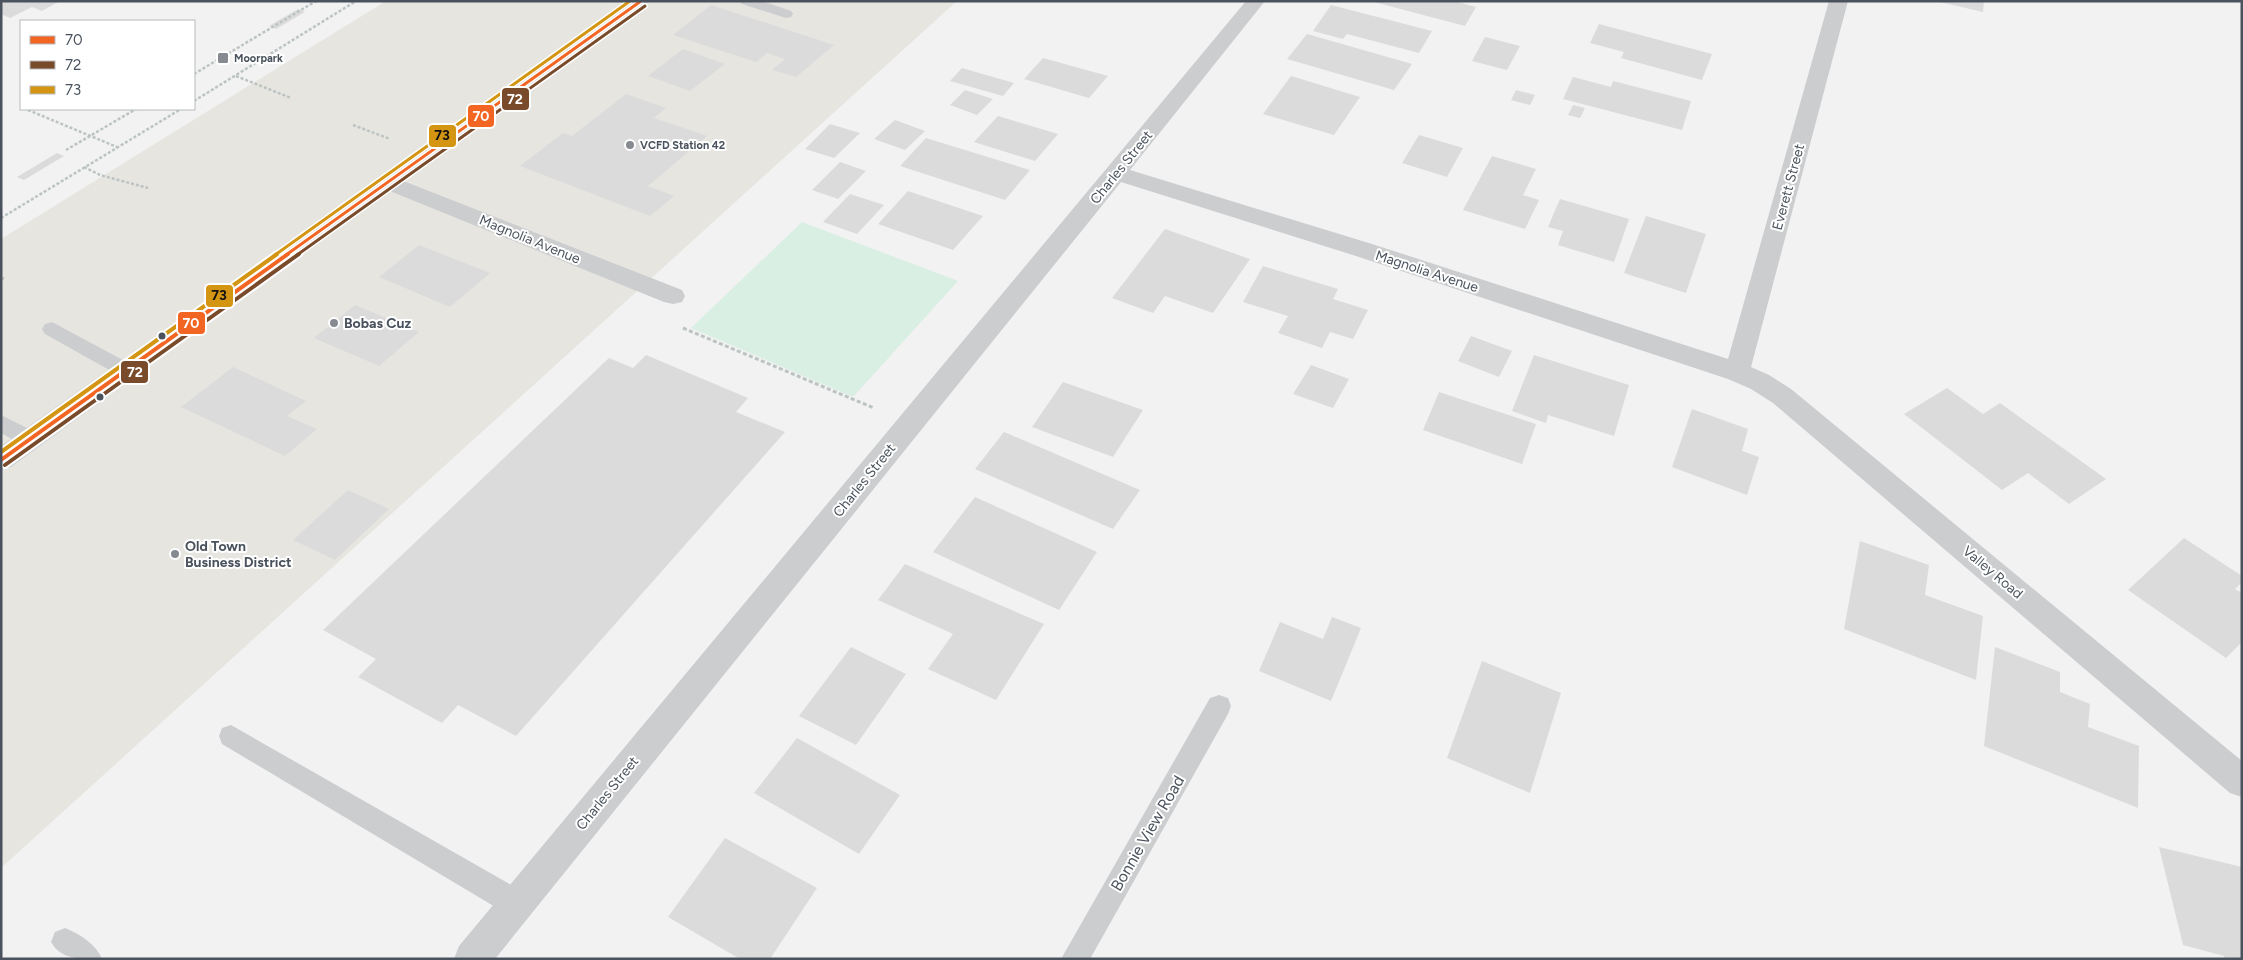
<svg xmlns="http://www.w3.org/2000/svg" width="2243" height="960" viewBox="0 0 2243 960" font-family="Figtree,sans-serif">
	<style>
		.commercial { fill: #e6e5e0 }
		.green { fill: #d9efe3 }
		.building { fill: #dbdbdc }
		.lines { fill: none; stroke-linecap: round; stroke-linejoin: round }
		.path-far1 { stroke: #bbc4c2; stroke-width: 2.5; stroke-dasharray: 3 2; stroke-linecap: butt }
		.path { stroke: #bbc4c2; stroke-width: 3; stroke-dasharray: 4 2.5; stroke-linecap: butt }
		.lane { fill: #cccdcf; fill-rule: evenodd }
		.street { fill: #cccdcf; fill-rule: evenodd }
		.secondary { fill: #ccced1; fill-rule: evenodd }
		.bus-1-far1-casing { stroke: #fff; stroke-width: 6 }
		.bus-1-casing { stroke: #fff; stroke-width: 8 }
		.bus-2-far1-casing { stroke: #fff; stroke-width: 6 }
		.bus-2-casing { stroke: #fff; stroke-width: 8 }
		.bus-3-far1-casing { stroke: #fff; stroke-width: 6 }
		.bus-3-casing { stroke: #fff; stroke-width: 8 }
		.bus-1-far1 { stroke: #f26522; stroke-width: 3 }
		.bus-1 { stroke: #f26522; stroke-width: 4 }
		.bus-2-far1 { stroke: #7a4b2a; stroke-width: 3 }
		.bus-2 { stroke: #7a4b2a; stroke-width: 4 }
		.bus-3-far1 { stroke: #d49513; stroke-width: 3 }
		.bus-3 { stroke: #d49513; stroke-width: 4 }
		.poi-dot { fill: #858b91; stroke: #fff; stroke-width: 2 }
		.bus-dot { fill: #4a535d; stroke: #fff; stroke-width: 2 }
		.labels { text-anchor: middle; stroke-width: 4; stroke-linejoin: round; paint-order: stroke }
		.far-poi-label { font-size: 11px; font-weight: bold; fill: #4a535d; stroke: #fff; text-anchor: start }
		.street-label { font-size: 14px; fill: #4a535d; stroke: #fff }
		.poi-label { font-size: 14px; font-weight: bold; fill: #4a535d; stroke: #fff; text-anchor: start }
		.near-street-label { font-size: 16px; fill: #4a535d; stroke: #fff }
		.line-badge { stroke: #fff; stroke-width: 2 }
		.badge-label { font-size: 14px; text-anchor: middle; font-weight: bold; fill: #fff }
		.pale-badge-label { font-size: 14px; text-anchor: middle; font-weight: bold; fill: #111 }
	</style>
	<rect width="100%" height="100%" fill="#f2f2f2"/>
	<path class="commercial" d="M386,1H957L1,868V239Z"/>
	<path class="green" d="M802,222L958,281L853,397L691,328Z"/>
	<path class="building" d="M1,1H60L42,11L32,7L10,18L1,14Z
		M1370,1H1454L1476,7L1465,26Z
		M1940,1H1984L1983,12L1940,2Z
		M711,5L834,45L796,77L772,70L785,59L767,53L756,62L673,35Z
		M1331,5L1432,31L1419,53L1347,34L1343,39L1313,31Z
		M298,9L305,12L276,29L269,26Z
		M1599,24L1712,54L1702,80L1621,58L1624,52L1590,43Z
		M1307,34L1412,64L1394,90L1287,59Z
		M1485,37L1520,46L1507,70L1472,61Z
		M683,49L725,64L690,91L648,76Z
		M1043,58L1108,76L1089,98L1024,79Z
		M962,68L1014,83L1003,96L950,81Z
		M1291,76L1360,97L1334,135L1263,114Z
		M1573,77L1611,87L1613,81L1691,101L1682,130L1563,99Z
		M965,90L993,99L977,115L950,105Z
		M1516,90L1535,95L1530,105L1511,100Z
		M626,94L666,108L654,118L707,136L648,186L674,196L650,216L520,166L563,133L572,136Z
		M1573,105L1585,108L1580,118L1568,115Z
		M998,116L1058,134L1035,161L974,142Z
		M895,120L925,131L905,150L874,139Z
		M830,124L860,133L834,158L805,149Z
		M1419,135L1463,148L1447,177L1402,163Z
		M926,138L1030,170L1005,200L900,166Z
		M57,153L64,156L24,180L17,177Z
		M1492,156L1536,169L1523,195L1539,200L1525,229L1463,210Z
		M840,162L866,171L838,199L812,190Z
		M908,191L983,216L953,250L878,224Z
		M850,194L884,205L857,234L823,222Z
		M1560,199L1629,219L1614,262L1558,245L1563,231L1548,227Z
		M1646,216L1706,234L1686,293L1624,273Z
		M1165,229L1250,259L1213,313L1165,296L1153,313L1112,298Z
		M419,245L490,273L450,307L379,277Z
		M1263,266L1338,289L1333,299L1368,310L1353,339L1330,332L1322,348L1278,333L1288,316L1243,302Z
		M355,305L419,332L379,366L314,338Z
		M1471,336L1512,351L1499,377L1458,361Z
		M646,355L748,398L736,412L785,432L516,736L458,705L442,723L358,677L376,659L323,630L609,358L633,368Z
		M1534,355L1629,385L1614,436L1548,415L1546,423L1512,411Z
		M1311,365L1349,379L1333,408L1293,394Z
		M233,367L306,401L287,416L317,429L285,456L181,407Z
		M1063,382L1143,410L1113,457L1032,427Z
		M1947,388L1983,414L2000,403L2106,479L2069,504L2028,473L2002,490L1904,414Z
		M1439,392L1536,424L1522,464L1423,430Z
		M1692,409L1748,429L1742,451L1759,457L1747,495L1672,467Z
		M1004,432L1140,490L1113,529L975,469Z
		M348,490L389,509L335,560L293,540Z
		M975,497L1097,552L1059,610L933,552Z
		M2184,538L2242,576V582L2235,589L2242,593V642L2226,658L2128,590Z
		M1860,541L1929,565L1925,595L1983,616L1976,680L1844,629Z
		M905,564L1044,624L996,700L928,669L953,634L878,600Z
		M1332,617L1361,628L1331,701L1259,671L1280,622L1323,639Z
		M851,647L906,674L856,745L799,716Z
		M1995,647L2060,672V692L2090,704L2088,727L2139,746L2138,808L1984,746Z
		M1482,661L1561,693L1530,793L1447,758Z
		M797,738L900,795L859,854L754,793Z
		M725,838L817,888L770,959H740L668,917Z
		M2159,847L2242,867V959H2225L2224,956L2183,945Z"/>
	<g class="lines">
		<path class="path-far1" d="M194,74L316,1
			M236,76L291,98
			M194,101L356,1
			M28,110L117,147
			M353,125L390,139
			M66,150L136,109
			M84,167L100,175L148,188
			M1,218L181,109"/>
		<path class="path" d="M1,278L4,279
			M683,328L874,408"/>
		<path class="lane" d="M740,1H762L791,11L793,14L791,17L786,18L742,4Z
			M52,322L134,366L137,371L134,376L127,378L120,376L45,334L42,329L45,324Z
			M1,415L37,433L40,439L37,445C24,449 13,439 1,433Z
			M1219,695L1228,698L1231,706L1228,714L1090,959H1061L1210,698Z
			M231,725L527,894L531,904L527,914L517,918L507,914L222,744L219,736L222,728Z
			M65,928C80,934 96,944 102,959C80,959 61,960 51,942L55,932Z"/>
		<path class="street" d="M1246,1H1265L1130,170L1372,244L1728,359L1829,1H1848L1751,367L1769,375L1791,389L2242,761V797L2230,793L1773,403L1751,389L1728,379L1356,256L1121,182L495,959H454L459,946Z
			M388,175L682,290L685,296L682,302L673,304L664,302L380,187L377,182L380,177Z"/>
		<path class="secondary" d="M628,1H650L11,467L1,470V446Z"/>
		<g class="bus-1-far1-casing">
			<path id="bus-1-far1" d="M286,255L641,1"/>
		</g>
		<g class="bus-1-casing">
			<path id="bus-1" d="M1,460L288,254"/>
		</g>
		<g class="bus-2-far1-casing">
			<path id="bus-2-far1" d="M297,255L645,6"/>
		</g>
		<g class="bus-2-casing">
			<path id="bus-2" d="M5,465L299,254"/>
		</g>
		<g class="bus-3-far1-casing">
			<path id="bus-3-far1" d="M275,255L630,1"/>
		</g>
		<g class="bus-3-casing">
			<path id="bus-3" d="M1,452L277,254"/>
		</g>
		<use href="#bus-1-far1" class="bus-1-far1"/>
		<use href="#bus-1" class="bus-1"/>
		<use href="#bus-2-far1" class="bus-2-far1"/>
		<use href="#bus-2" class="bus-2"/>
		<use href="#bus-3-far1" class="bus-3-far1"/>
		<use href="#bus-3" class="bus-3"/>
	</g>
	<g class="poi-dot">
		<rect x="217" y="52" width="12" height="12" rx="2.5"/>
		<circle cx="630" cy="145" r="5"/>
		<circle cx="334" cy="323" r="5"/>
		<circle cx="175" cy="554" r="5"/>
	</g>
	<g class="bus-dot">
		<circle cx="162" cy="336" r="4.5"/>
		<circle cx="100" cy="397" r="4.5"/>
	</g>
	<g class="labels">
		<g class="far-poi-label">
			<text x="234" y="62">Moorpark</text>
			<text x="640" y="149">VCFD Station 42</text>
		</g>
		<g class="street-label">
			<text transform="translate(1121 167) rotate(-51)" y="5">Charles Street</text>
			<text transform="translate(1788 187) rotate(-75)" y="5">Everett Street</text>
			<text transform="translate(530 239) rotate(22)" y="5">Magnolia Avenue</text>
			<text transform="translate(1427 271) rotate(18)" y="5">Magnolia Avenue</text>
			<text transform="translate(864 480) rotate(-51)" y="5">Charles Street</text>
			<text transform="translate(1993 572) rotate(40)" y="5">Valley Road</text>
			<text transform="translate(607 793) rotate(-51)" y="5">Charles Street</text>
		</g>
		<g class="poi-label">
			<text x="344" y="328">Bobas Cuz</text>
			<text x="185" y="551">Old Town<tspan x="185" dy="16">Business District</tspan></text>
		</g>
		<g class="near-street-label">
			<text transform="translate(1147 833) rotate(-60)" y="6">Bonnie View Road</text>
		</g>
	</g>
	<g class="line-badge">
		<rect x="501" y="87" width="29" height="24" rx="5" fill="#7a4b2a"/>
		<rect x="467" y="104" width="28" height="24" rx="5" fill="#f26522"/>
		<rect x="428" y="124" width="29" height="24" rx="5" fill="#d49513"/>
		<rect x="205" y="284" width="29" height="24" rx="5" fill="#d49513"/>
		<rect x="177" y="311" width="29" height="24" rx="5" fill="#f26522"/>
		<rect x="120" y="360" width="29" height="24" rx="5" fill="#7a4b2a"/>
	</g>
	<g class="badge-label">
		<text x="515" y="104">72</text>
		<text x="481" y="121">70</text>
		<text x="191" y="328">70</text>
		<text x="135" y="377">72</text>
	</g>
	<g class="pale-badge-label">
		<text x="442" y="140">73</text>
		<text x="219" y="300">73</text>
	</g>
	<rect width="2243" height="960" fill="none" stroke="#4a535d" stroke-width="5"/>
	<rect x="20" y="20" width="175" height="90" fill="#ffffff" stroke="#b7babe"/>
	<rect x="30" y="36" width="25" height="8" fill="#f26522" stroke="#b7babe"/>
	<text x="65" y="45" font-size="15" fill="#4a535d">70</text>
	<rect x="30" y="61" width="25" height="8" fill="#7a4b2a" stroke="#b7babe"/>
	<text x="65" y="70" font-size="15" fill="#4a535d">72</text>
	<rect x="30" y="86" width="25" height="8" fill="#d49513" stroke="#b7babe"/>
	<text x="65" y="95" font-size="15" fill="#4a535d">73</text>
</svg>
